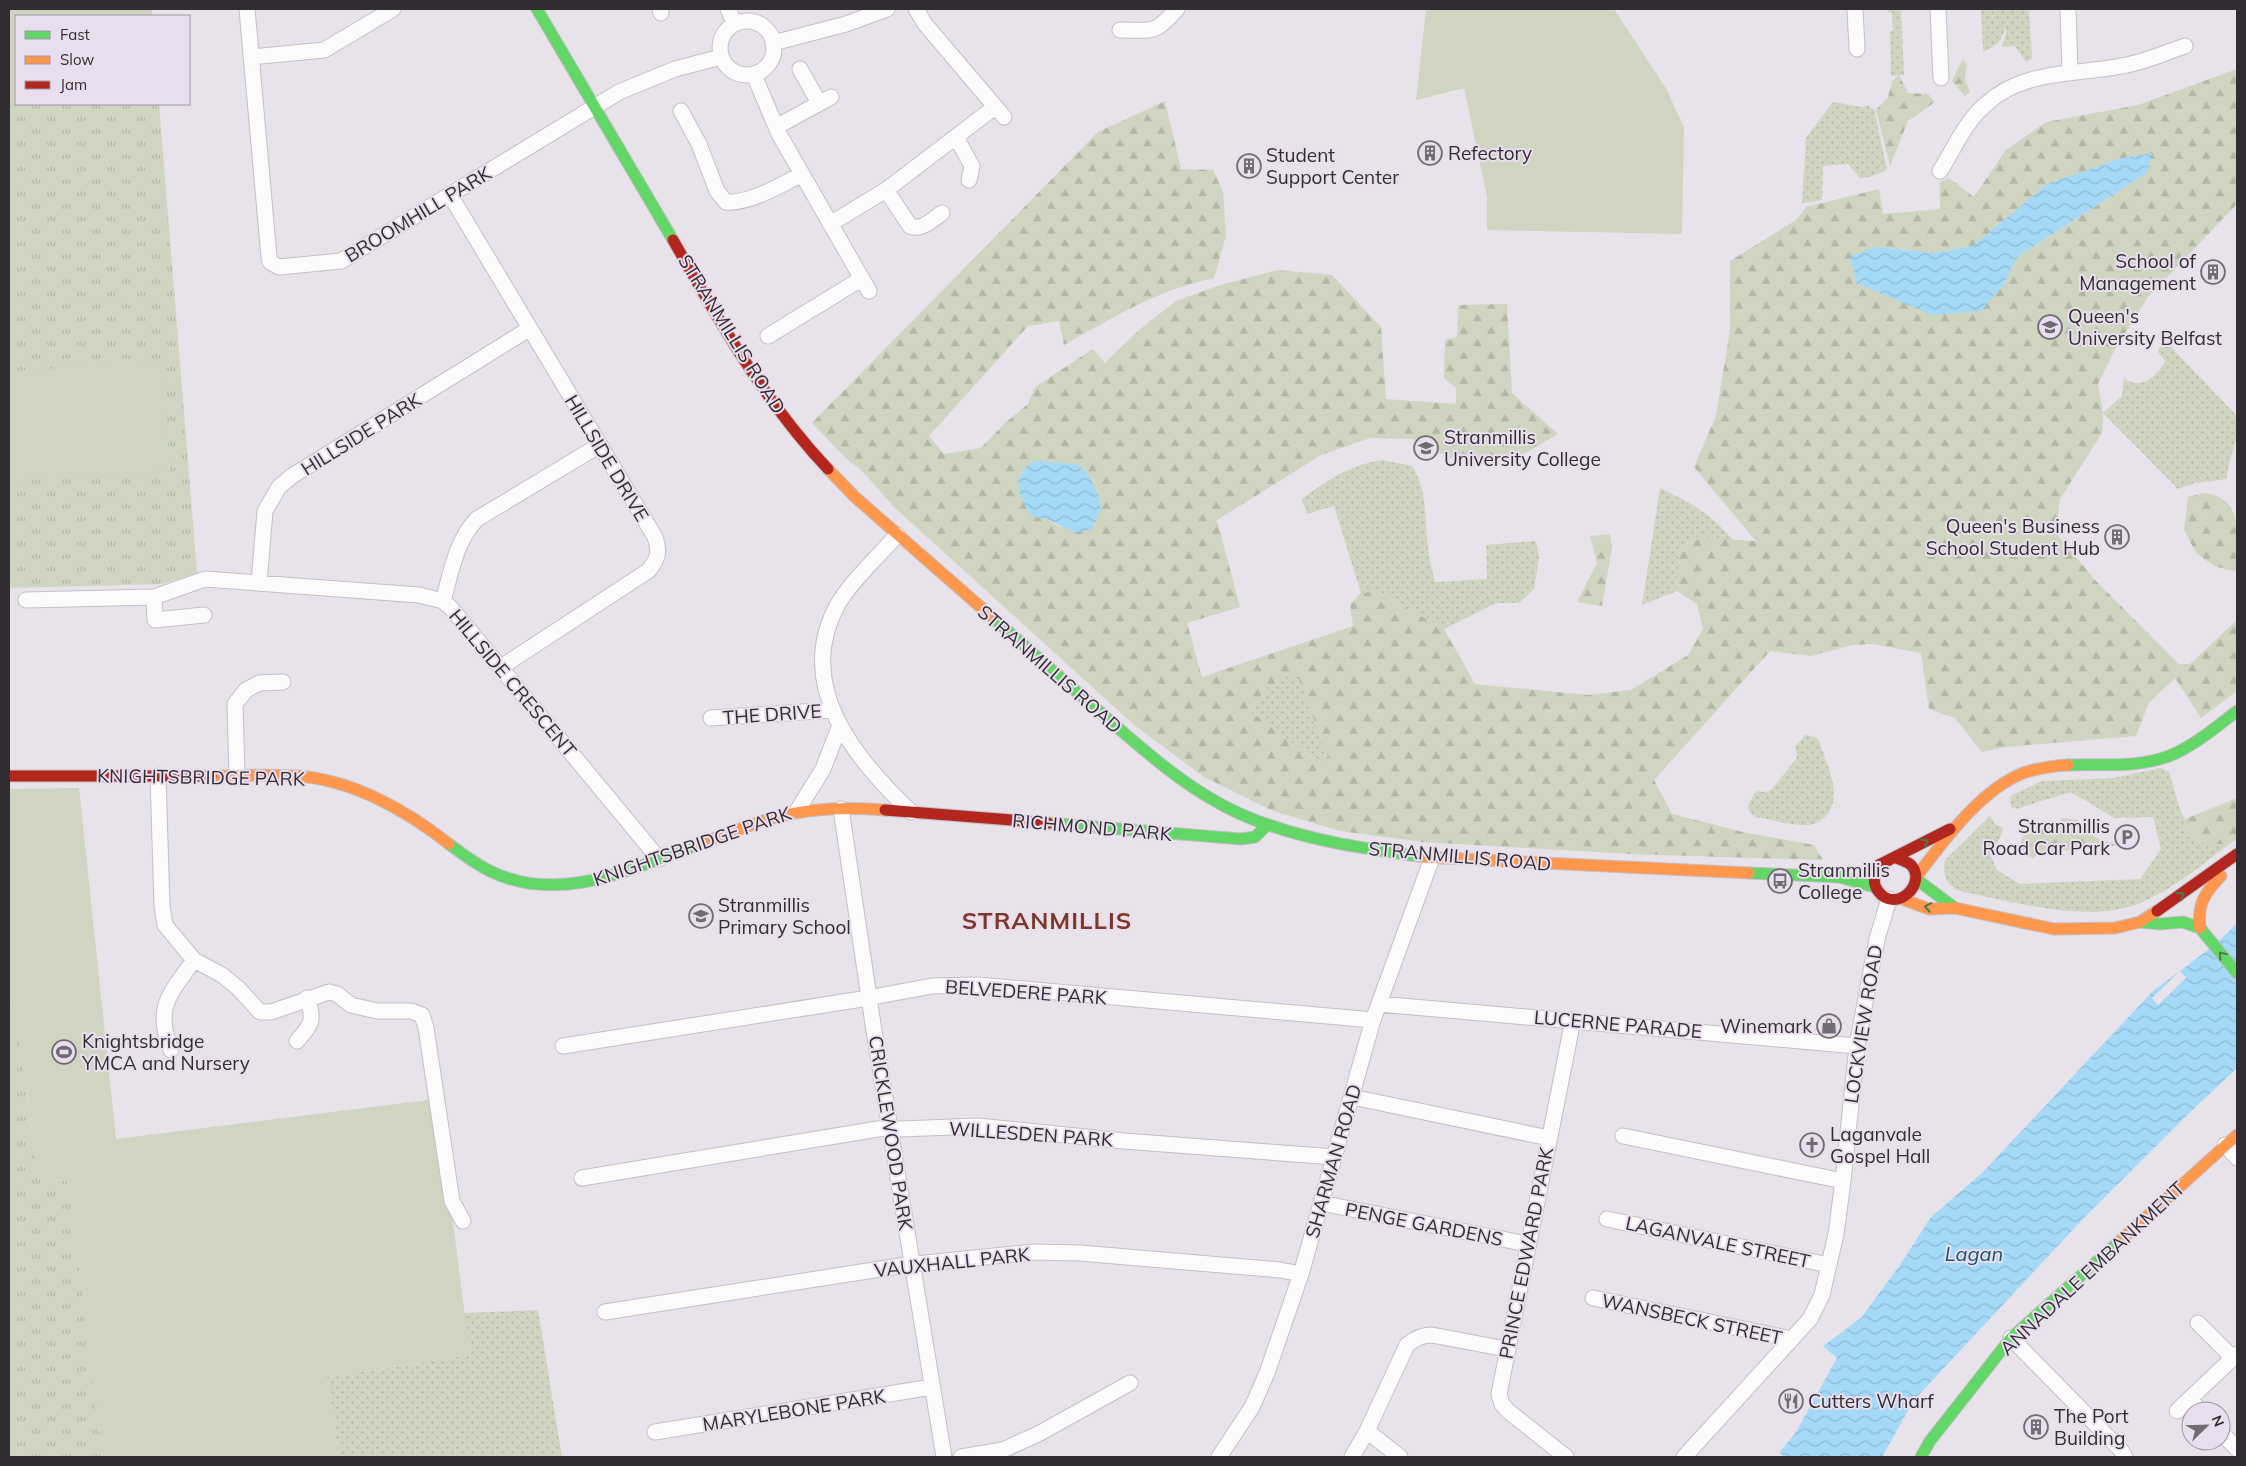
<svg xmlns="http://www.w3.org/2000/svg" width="2246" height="1466" viewBox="0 0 2246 1466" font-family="Mulish,sans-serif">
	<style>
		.grass { fill: url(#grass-dots) }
		.forest { fill: url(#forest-firs); fill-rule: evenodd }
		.park { fill: url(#park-tufts) }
		.pitch { fill: #cfd5c1 }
		.water { fill: url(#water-waves) }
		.pier { fill: #e8e2ea }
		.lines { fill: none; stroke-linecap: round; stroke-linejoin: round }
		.street-casing { stroke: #c4bfc6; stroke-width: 17 }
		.fast-casing { stroke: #c4bfc6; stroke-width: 13 }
		.slow-casing { stroke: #c4bfc6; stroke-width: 13 }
		.jam-casing { stroke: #c4bfc6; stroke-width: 13 }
		.street { stroke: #fcfbfc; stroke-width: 15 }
		.fast { stroke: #63d668; stroke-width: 11 }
		.slow { stroke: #ff974d; stroke-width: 11 }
		.jam { stroke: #b3261e; stroke-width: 11 }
		.oneway { stroke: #48794b }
		.labels { text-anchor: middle; stroke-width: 4; stroke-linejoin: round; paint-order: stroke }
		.poi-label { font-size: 19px; fill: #312d33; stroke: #e9deee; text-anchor: start }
		.street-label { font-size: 19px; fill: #312d33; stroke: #e9deee }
		.water-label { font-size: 20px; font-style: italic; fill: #14546d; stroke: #e9deee }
		.district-label { font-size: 24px; font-weight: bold; letter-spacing: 1px; fill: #7d3827; stroke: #e9deee }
	</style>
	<defs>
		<pattern id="grass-dots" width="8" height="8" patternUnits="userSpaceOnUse" patternTransform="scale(1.25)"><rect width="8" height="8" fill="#cfd5c1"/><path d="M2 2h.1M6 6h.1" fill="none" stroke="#b2b7a6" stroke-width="1.8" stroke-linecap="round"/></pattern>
		<pattern id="forest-firs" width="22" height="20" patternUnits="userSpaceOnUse" patternTransform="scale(1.25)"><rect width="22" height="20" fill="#cfd5c1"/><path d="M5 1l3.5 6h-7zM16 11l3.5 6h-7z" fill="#b2b7a6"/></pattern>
		<pattern id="park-tufts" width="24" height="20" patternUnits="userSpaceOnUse" patternTransform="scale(1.25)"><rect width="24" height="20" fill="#cfd5c1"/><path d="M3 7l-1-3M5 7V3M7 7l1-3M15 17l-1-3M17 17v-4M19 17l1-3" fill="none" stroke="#b2b7a6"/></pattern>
		<pattern id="water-waves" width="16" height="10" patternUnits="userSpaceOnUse" patternTransform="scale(1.25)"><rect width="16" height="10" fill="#a4daf7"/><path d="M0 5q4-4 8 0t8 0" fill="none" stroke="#8ebbd4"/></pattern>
	</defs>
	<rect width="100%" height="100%" fill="#e8e2ea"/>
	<path class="grass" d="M1888,9H1901L1904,75L1891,76L1890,31L1893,30L1892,12H1888Z
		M1981,9H2029L2032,58L2026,62L2015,46L2002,47L2006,34V27C2001,40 1998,47 1983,51Z
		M1833,102L1862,107L1869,105L1870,108H1874L1887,170L1870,177L1860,178L1848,164L1823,166L1822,200L1802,203L1806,138Z
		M2161,344L2170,346L2235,414C2244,435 2227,457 2227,479L2195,483L2178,489L2103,413L2122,396L2124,378C2127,380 2132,383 2136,383C2147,385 2161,370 2165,361L2158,352Z
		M1382,460L1412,466C1428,490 1424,519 1428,547C1429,559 1432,570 1435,582L1487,579L1486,545L1536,541L1539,558L1534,589L1519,603H1496L1444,629L1377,591L1361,593L1334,506L1307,514L1302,499C1329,479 1348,466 1382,460Z
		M1660,488C1690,502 1711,514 1733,540L1699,537L1679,548L1677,591L1642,605Z
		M1296,671L1332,767L1306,754L1249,710L1268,687Z
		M1805,735L1816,737L1819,741C1826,763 1845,798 1825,817C1820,821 1815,825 1808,825C1793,826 1770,819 1755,817L1749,811L1748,805L1756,791L1767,792L1772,789L1796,759L1797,754L1795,747Z
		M2161,768L2169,772L2181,812L2185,819L2183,827L2218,845L2232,842C2203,864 2174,889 2140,903C2090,924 2015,902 1963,892C1947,887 1942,876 1945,860L1990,816L1995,824L2003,828L2000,838L1990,854L1997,870L2020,884L2140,879L2161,849L2153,817L2114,818L2071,792L2016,809L2011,807L2010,796L2042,781L2113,778Z
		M538,1310L562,1457H339L327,1377L470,1355L464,1313Z"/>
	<path class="forest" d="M1962,60L1967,64L1965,80L1970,92L1965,96L1952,81Z
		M2237,69V204L2148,297L2115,349L2098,384L2103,413L2102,433L2060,499L2056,533L2095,580L2179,664H2190L2237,620V691L2201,718L2175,678L2149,703L2136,736L2005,747L1982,752L1955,718L1929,709L1921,653L1873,644L1852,645L1811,656L1770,651L1654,780L1672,814L1743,832L1814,845L1823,860L1630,854L1423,842L1340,831L1273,811L1204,777L1133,724L894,507C886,498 859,465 851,463L812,423L1098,132L1165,101L1181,169L1213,170L1223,192L1226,236L1214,278C1157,290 1114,317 1064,345L1059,321L1028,326L929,436L944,454L981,448L1004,424L1028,404L1035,387L1093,349L1105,363L1139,330L1176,301L1220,285L1278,270L1332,275L1381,327L1386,399L1456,404V388L1444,378L1445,340L1457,337L1458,305L1507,304L1512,393L1558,434L1519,457L1450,458L1413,439L1370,438L1321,455L1217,520L1240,607L1187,623L1202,677L1353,626L1350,604L1361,593L1377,591L1444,629L1475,684L1588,695L1631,690L1688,655L1703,629L1697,604L1677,591L1679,548L1699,537L1756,541L1694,467L1716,416L1730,330V261L1796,220L1806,207L1879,189L1883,214L1940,209V182L1949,178L1974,197L2005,151L2046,122L2138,105ZM2147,173L2018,256L2003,285L1851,256L1877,247L1933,253L1973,246L2000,225ZM1087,473L1098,493L1101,508L1060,527L1046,519ZM1296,672L1332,767L1306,754L1249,710L1268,687Z
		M1899,75L1908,93L1928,94L1935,102L1908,121L1890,166L1876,110L1888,97L1892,82Z
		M2204,493C2246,498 2237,540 2237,572L2214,566L2196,553L2184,530L2188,497Z
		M1610,534L1612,547L1602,606L1577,602L1597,563L1590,536Z
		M2237,798V840C2218,848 2193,847 2183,827L2185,819Z
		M2062,818L2078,820C2091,835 2099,842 2120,845L2038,853L2034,858L2028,857L2019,846L2023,836L2059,823Z"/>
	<path class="park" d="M9,9H152V16H16V104H159L197,573L162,584L9,588Z
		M9,964L39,1180L68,1181L103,1457H9Z"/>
	<path class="pitch" d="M1426,9H1614L1667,90L1684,128L1682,234L1487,230V197L1464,88L1416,100Z
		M163,362L170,471L9,481V371Z
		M79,788L116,1139L437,1099L470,1355L327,1377L339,1457H103L68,1181L39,1180L9,964V789Z"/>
	<path class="water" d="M2152,153L2147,173L2018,256L2003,285L1981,311L1932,315L1856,283L1850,256L1877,247L1933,253L1973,246L2047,184L2122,158Z
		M1034,461L1076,464L1087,473L1098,493L1101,508L1092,529L1077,533L1046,519L1031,516C1019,495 1009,478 1034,461Z
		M2237,923V1068L2184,1118L2081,1221L1914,1400L1882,1457H1785L1779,1453L1796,1432L1837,1358L1823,1346L1861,1318L1900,1265L1931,1217L1982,1173L2152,992C2181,969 2212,950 2237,923Z"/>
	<path class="pier" d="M2180,971L2186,978L2158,1005L2152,998Z"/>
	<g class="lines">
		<g class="street-casing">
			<path id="street" d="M247,9L269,257L270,262L279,267L341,261L619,92L675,69L721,57
				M660,9L661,13
				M728,9L735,24
				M916,9L925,24L1004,117
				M1855,9L1857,49
				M1938,9L1941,78
				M2068,9L2070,73
				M720 48a27 27 0 1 1 54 0a27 27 0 1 1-54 0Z
				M1120,30C1153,30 1154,35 1177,9
				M773,43L846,24L887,9
				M251,57L324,50L393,9
				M800,69L819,103
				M754,75L779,134L869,291
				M681,111L699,144L717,191L726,202C748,204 782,185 802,174
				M776,127L831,97
				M956,137L972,166L969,180
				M1940,171C1954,149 1965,122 1985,105C2025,67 2082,76 2131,64C2149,60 2167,52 2185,46
				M886,190L910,226C922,231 932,220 942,213
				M450,195L655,537C660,551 658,560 648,571L501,667
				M830,224L886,190L995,107
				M768,336L861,279
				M897,535C878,557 853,579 838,604C793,685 855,759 911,812
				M259,583L265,511L279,487L292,476L529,329
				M154,597L155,620L204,615
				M26,600L154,597L205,579L419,595L443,601L451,608L659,859
				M443,601C451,573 456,540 477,519L600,445
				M711,718L833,710
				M158,776L162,906L165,925L194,960L222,975L238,988L260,1012H271L329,992L337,994L351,1005L377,1011H411L422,1015L426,1028L452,1201L463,1221
				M237,776L235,704L246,690L259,683L283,682
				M841,809L874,1031L944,1457
				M797,811L823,769L840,725
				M1379,1004L1857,1046
				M297,1041C312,1024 315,1020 307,998
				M563,1046L862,999L932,986L978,985L1373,1020
				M171,1050C154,1007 170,994 194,960
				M1352,1097L1549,1138
				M1623,1136L1843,1181
				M2225,1145L2237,1158
				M582,1178L890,1127L900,1129L978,1126L1124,1141L1334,1157
				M1321,1203L1527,1244
				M1607,1219L1829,1265
				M1593,1298L1792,1339
				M605,1312L906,1265L1034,1252L1080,1253L1280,1270L1301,1274
				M2198,1323L2233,1358
				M2011,1338L2121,1450L2125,1457
				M2190,1400L2201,1411
				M2177,1411L2237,1354
				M1367,1431L1400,1457
				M655,1432L932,1387
				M2221,1432L2237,1449
				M961,1457L1003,1450L1040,1433L1130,1383
				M1219,1457L1252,1407L1267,1373L1301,1274L1373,1020L1432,858
				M1352,1457L1367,1431L1407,1345C1415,1338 1422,1335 1432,1335L1506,1349
				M1566,1457L1508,1411L1502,1404L1499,1394L1573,1020
				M1684,1457L1810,1319L1822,1295L1836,1234L1843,1181L1857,1046L1877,939L1889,899"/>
		</g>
		<g class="fast-casing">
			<path id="fast" d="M537,9L673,240
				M992,617C1028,649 1064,681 1100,712C1151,757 1203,804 1269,825C1320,843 1371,849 1424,857
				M2068,765C2101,764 2138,768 2169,756C2194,746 2216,727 2237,711
				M1048,823L1241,839L1255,837L1267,825
				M449,844C462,854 476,864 490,871C559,905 631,869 697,845
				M1749,873L1839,877L1875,887
				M1916,879L1955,908
				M2140,922L2160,924L2183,922L2200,928L2237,973
				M1921,1457L1930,1441L2011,1338L2122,1239"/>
		</g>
		<g class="slow-casing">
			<path id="slow" d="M828,469L855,497L992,617
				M211,776C239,776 268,774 296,776C351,779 406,810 449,844
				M697,845C722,836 748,825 773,818C809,808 848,807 885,810
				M1424,857L1749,873
				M1916,877C1944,841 1979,791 2023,773C2038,768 2053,766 2068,765
				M1902,899L1929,909L1955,908L2054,929L2115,928L2140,922L2157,911
				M2200,928C2197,905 2205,892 2221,876
				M2122,1239L2237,1135"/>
		</g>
		<g class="jam-casing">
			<path id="jam" d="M673,240C719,321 764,401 828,469
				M9,776H211
				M885,810L1048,823
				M1897,858C1901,860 1908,862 1911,865C1928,883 1896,915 1878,891C1872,883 1874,873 1879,865L1950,829
				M2157,911L2237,854"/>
		</g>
		<use href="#street" class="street"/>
		<use href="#fast" class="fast"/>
		<use href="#slow" class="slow"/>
		<use href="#jam" class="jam"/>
	</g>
	<defs><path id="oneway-chevron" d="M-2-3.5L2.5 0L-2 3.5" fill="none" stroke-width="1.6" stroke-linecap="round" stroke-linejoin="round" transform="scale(1.25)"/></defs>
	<g class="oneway">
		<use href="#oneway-chevron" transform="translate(1925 842) rotate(-29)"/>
		<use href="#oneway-chevron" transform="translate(2181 895) rotate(-36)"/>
		<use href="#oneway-chevron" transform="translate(1928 907) rotate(-169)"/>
		<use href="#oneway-chevron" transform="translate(2222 955) rotate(-130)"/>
	</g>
	<defs>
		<g id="building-ring" transform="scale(1.25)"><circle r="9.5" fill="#e9deee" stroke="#716c73" stroke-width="1.5"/><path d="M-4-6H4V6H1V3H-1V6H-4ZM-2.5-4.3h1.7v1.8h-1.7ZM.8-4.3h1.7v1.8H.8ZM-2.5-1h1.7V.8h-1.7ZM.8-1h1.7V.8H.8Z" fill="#716c73"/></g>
		<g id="university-ring" transform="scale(1.25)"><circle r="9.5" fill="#e9deee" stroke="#716c73" stroke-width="1.5"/><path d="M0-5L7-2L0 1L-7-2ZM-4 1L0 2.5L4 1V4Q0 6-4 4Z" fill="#716c73"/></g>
		<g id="parking-ring" transform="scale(1.25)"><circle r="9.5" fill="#e9deee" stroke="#716c73" stroke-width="1.5"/><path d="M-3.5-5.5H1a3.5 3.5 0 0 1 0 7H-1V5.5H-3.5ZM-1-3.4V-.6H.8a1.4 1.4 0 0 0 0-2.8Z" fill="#716c73"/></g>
		<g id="bus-ring" transform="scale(1.25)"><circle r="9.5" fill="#e9deee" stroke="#716c73" stroke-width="1.5"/><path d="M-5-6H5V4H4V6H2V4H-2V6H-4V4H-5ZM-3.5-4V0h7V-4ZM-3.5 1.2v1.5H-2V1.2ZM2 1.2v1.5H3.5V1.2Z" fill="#716c73"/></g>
		<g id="school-ring" transform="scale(1.25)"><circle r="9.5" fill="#e9deee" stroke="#716c73" stroke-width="1.5"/><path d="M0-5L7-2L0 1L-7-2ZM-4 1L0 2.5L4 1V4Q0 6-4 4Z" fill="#716c73"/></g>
		<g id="shop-ring" transform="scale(1.25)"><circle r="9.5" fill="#e9deee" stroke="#716c73" stroke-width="1.5"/><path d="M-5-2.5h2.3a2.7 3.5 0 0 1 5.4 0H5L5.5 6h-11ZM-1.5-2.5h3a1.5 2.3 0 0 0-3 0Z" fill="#716c73"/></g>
		<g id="stadium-ring" transform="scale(1.25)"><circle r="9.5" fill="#e9deee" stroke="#716c73" stroke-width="1.5"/><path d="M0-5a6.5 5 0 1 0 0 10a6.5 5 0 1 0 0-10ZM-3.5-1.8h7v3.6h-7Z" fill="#716c73"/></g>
		<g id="church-ring" transform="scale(1.25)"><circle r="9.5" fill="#e9deee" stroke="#716c73" stroke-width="1.5"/><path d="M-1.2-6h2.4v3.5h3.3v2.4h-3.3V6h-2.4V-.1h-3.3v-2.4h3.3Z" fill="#716c73"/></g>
		<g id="restaurant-ring" transform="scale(1.25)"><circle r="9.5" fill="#e9deee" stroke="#716c73" stroke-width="1.5"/><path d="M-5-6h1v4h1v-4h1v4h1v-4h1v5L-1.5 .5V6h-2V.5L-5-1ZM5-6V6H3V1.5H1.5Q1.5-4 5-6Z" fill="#716c73"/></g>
	</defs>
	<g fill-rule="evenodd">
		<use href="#building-ring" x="1430" y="153"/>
		<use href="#building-ring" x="1249" y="166"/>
		<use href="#building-ring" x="2213" y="272"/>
		<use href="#university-ring" x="2050" y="327"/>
		<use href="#university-ring" x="1426" y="448"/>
		<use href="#building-ring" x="2117" y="537"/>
		<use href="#parking-ring" x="2127" y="837"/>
		<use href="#bus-ring" x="1780" y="881"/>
		<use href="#school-ring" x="701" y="916"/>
		<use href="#shop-ring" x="1829" y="1026"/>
		<use href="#stadium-ring" x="64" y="1052"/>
		<use href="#church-ring" x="1812" y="1145"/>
		<use href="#restaurant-ring" x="1791" y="1401"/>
		<use href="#building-ring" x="2036" y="1427"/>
	</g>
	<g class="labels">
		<g class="poi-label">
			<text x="1448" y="160">Refectory</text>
			<text x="1266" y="162">Student<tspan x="1266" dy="22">Support Center</tspan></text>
			<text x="2196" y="268" text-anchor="end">School of<tspan x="2196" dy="22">Management</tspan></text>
			<text x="2068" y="323">Queen's<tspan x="2068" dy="22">University Belfast</tspan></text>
			<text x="1444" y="444">Stranmillis<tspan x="1444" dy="22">University College</tspan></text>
			<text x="2100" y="533" text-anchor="end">Queen's Business<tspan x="2100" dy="22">School Student Hub</tspan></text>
			<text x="2110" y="833" text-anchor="end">Stranmillis<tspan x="2110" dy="22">Road Car Park</tspan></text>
			<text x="1798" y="877">Stranmillis<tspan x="1798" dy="22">College</tspan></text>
			<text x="718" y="912">Stranmillis<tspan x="718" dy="22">Primary School</tspan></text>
			<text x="1812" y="1033" text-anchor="end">Winemark</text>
			<text x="82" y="1048">Knightsbridge<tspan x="82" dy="22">YMCA and Nursery</tspan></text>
			<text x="1830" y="1141">Laganvale<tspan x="1830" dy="22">Gospel Hall</tspan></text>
			<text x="1808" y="1408">Cutters Wharf</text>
			<text x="2054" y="1423">The Port<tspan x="2054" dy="22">Building</tspan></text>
		</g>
		<g class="street-label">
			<text transform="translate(418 214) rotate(-31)" y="7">BROOMHILL PARK</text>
			<text transform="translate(732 334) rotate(58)" y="7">STRANMILLIS ROAD</text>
			<text transform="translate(361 434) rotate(-32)" y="7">HILLSIDE PARK</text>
			<text transform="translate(607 458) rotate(59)" y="7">HILLSIDE DRIVE</text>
			<text transform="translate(1050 669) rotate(41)" y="7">STRANMILLIS ROAD</text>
			<text transform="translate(513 683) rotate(50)" y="7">HILLSIDE CRESCENT</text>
			<text transform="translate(772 714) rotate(-4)" y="7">THE DRIVE</text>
			<text transform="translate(201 777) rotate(1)" y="7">KNIGHTSBRIDGE PARK</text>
			<text transform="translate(1092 827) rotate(5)" y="7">RICHMOND PARK</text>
			<text transform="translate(692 846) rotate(-19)" y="7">KNIGHTSBRIDGE PARK</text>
			<text transform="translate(1460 856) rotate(5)" y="7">STRANMILLIS ROAD</text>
			<text transform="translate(1026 992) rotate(4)" y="7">BELVEDERE PARK</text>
			<text transform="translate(1618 1024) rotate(5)" y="7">LUCERNE PARADE</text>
			<text transform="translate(1863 1024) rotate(-81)" y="7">LOCKVIEW ROAD</text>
			<text transform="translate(891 1133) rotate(81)" y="7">CRICKLEWOOD PARK</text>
			<text transform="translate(1031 1134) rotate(4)" y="7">WILLESDEN PARK</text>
			<text transform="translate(1333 1161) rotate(-74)" y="7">SHARMAN ROAD</text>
			<text transform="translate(1424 1224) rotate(11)" y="7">PENGE GARDENS</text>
			<text transform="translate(1718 1242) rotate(12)" y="7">LAGANVALE STREET</text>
			<text transform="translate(1526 1253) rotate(-79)" y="7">PRINCE EDWARD PARK</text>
			<text transform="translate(952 1262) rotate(-6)" y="7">VAUXHALL PARK</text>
			<text transform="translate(2092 1268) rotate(-43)" y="7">ANNADALE EMBANKMENT</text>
			<text transform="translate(1692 1319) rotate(12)" y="7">WANSBECK STREET</text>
			<text transform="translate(794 1410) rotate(-9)" y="7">MARYLEBONE PARK</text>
		</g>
		<g class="water-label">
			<text x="1974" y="1261">Lagan</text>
		</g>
		<g class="district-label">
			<text x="1047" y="929">STRANMILLIS</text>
		</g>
	</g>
	<rect width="2246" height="1466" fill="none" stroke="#312d33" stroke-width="20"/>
	<rect x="15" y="15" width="175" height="90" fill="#e9deee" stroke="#9f97a3"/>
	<rect x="25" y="31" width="25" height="8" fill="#63d668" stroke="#9f97a3"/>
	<text x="60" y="40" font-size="15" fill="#312d33">Fast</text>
	<rect x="25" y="56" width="25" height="8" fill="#ff974d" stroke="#9f97a3"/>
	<text x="60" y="65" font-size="15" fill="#312d33">Slow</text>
	<rect x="25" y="81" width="25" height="8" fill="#b3261e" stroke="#9f97a3"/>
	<text x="60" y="90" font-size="15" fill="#312d33">Jam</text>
	<g transform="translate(2206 1426) rotate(67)"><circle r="24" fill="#e9deee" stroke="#9f97a3"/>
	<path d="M0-4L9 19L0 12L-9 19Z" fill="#716c73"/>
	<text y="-8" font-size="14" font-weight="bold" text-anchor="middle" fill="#312d33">N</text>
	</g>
</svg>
